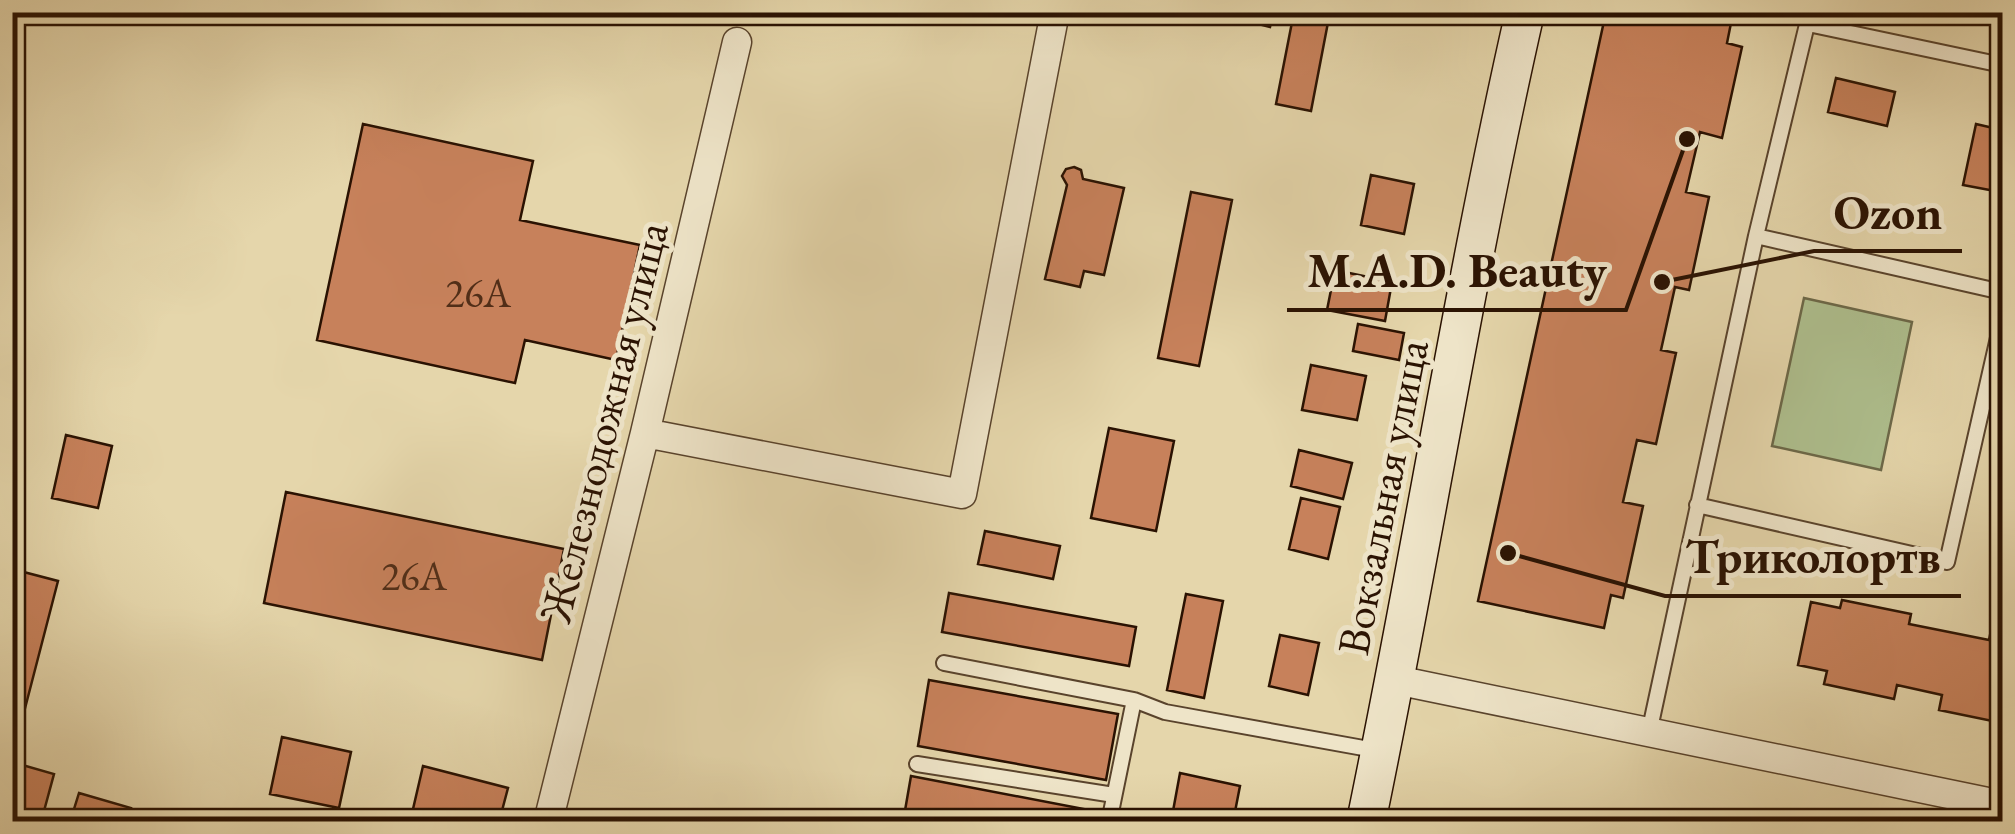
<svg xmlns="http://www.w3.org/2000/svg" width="2015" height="834" viewBox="0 0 2015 834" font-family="'EB Garamond',serif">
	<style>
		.green { fill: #aebf8e; stroke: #6c6848; stroke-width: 2.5 }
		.building { fill: #c7815b; stroke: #2a1202; stroke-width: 2.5 }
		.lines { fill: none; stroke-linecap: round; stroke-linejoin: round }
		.service-casing { stroke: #59432c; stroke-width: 18 }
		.minor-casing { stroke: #59432c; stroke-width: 31 }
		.secondary-casing { stroke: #2a1202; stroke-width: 41 }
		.service { stroke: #eee4c8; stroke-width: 14 }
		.minor { stroke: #eee4c8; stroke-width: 28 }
		.secondary { stroke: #eee4c8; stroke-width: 38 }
		.labels { text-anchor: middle; stroke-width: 10; stroke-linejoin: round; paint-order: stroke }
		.number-label { font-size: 40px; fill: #512e18 }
		.street-label { font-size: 45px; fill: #2a1202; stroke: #eee4c8 }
		.leader { fill: none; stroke: #2a1202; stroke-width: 4 }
		.callout-dot { fill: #2a1202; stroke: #eee4c8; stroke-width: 4 }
		.callout-label { font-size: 48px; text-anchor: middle; font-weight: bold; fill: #2a1202; stroke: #eee4c8; stroke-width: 10; stroke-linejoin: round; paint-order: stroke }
	</style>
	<rect width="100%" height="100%" fill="#e5d6ab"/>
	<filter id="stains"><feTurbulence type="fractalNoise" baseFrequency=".002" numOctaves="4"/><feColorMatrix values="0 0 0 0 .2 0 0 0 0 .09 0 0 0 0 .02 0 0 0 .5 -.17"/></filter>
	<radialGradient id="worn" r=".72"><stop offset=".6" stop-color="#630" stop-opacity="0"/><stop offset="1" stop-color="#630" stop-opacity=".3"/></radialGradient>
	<path class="green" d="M1804,298L1912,322L1881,470L1772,446Z"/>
	<path class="building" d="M1211,12H1274L1270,27Z
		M1294,12H1330L1311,111L1276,104Z
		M1606,12L1733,13L1727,43L1742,47L1722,138L1700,132L1686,192L1709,197L1689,290L1675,287L1661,350L1676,353L1656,444L1637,440L1623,502L1643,506L1623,598L1611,595L1604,628L1478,601Z
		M1836,78L1895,92L1887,126L1828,112Z
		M363,124L533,161L520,220L640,245L616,360L525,340L515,383L317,340Z
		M1976,124L2002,130V213L1991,211L1995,191L1963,185Z
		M1074,167L1081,170L1083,179L1124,188L1104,275L1084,271L1080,287L1045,279L1067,185L1062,176L1066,169Z
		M1371,175L1414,184L1404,234L1361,225Z
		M1191,192L1232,200L1199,366L1158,358Z
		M1335,270L1392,282L1385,321L1327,310Z
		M1358,324L1404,333L1399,360L1353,351Z
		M1311,365L1366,376L1357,420L1302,410Z
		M1109,428L1174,441L1156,531L1091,518Z
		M66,435L112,446L98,508L52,498Z
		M1299,450L1352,463L1343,499L1291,486Z
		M286,492L564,549L542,660L264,603Z
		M1301,498L1340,507L1328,559L1289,549Z
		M985,531L1060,546L1053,579L978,564Z
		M2002,545V723L1939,710L1942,695L1897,685L1894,699L1824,684L1827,671L1798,665L1811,602L1840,608L1842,600L1911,614L1909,624L1989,640L2002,576L1996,575Z
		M16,570L58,581L15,747L12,746V585Z
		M949,593L1136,627L1129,666L942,632Z
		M1186,594L1223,601L1204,698L1167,690Z
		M1280,635L1319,643L1308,695L1269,686Z
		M929,680L1118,714L1106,780L918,746Z
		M282,737L351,752L339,808L270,794Z
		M12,762L54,774L41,822H12Z
		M423,766L508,788L499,822H410Z
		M1180,773L1240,786L1233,822H1171Z
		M911,776L1094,811L1092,822H903Z
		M79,793L131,808L127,822H70Z"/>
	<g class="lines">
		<g class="service-casing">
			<path id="service" d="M1808,24L2002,65
				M1756,236L2002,292
				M1697,505L1947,562L2002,320
				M944,663L1134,700L1165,712L1380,751
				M1649,733L1756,236L1810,12
				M917,764L1114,795
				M1109,822L1134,700"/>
		</g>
		<g class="minor-casing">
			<path id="minor" d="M645,433L962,494L1055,12
				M1396,680L2002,805
				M548,822L645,433L737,42"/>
		</g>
		<g class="secondary-casing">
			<path id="secondary" d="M1366,822C1422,552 1464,280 1525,12"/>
		</g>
		<use href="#service" class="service"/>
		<use href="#minor" class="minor"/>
		<use href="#secondary" class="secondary"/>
	</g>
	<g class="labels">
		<g class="number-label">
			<text x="478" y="307">26А</text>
			<text x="414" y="590">26А</text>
		</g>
		<g class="street-label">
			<text transform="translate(603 422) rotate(-76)" y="16">Железнодожная улица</text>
			<text transform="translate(1382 497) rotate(-79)" y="16">Вокзальная улица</text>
		</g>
	</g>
	<path class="leader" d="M1662 282L1814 251H1962M1687 139L1626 310H1287M1508 553L1665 596H1961"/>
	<g class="callout-dot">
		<circle cx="1662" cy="282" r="10"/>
		<circle cx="1687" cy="139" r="10"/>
		<circle cx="1508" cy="553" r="10"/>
	</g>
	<g class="callout-label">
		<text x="1888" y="229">Ozon</text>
		<text x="1457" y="287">M.A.D. Beauty</text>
		<text x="1813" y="573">Триколортв</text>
	</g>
	<rect width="2015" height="834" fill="none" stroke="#e5d6ab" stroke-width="50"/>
	<rect x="15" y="15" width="1985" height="804" fill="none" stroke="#2a1202" stroke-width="5"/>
	<rect x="25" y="25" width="1965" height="784" fill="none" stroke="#2a1202" stroke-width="2.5"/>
	<rect width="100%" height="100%" filter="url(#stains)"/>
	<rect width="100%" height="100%" fill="url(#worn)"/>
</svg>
